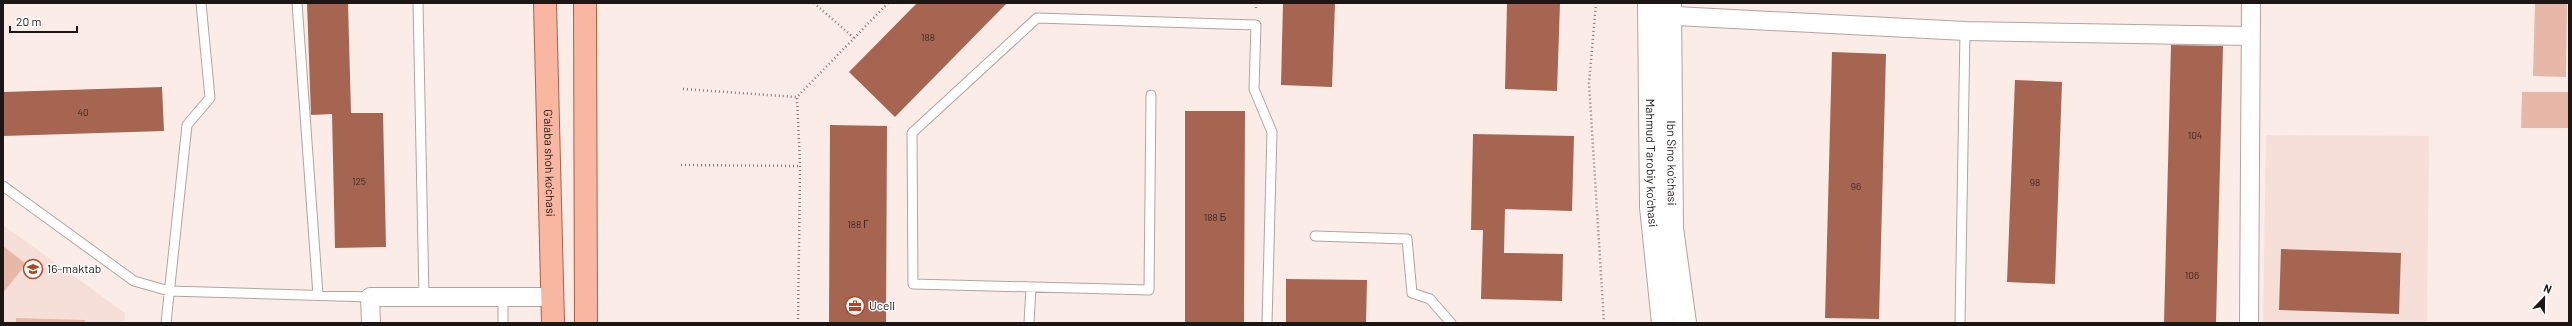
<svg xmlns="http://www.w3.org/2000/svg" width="2572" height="326" viewBox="0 0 2572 326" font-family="Barlow,sans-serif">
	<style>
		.built { fill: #f6dfd8 }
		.green { fill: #e7b7a7 }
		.building { fill: #a56550 }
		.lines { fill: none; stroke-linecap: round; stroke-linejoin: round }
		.lane-casing { stroke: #b2a4a0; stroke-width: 11 }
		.street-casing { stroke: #b2a4a0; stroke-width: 20 }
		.secondary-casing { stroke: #b2a4a0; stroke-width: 24 }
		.primary-casing { stroke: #a96048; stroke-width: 24 }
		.path { stroke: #867c79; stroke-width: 2.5; stroke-dasharray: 1 3; stroke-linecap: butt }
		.lane { stroke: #fff; stroke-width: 9 }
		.street { stroke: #fff; stroke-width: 18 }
		.secondary { stroke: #fff; stroke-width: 22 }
		.primary { stroke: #f9b7a2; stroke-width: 22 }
		.labels { text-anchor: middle; stroke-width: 3; stroke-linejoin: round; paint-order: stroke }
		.number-label { font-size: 10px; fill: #3e2a24 }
		.street-label { font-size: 12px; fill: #1c1715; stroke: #fff }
		.poi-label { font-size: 12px; fill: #1c1715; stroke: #fff; text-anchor: start }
	</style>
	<rect width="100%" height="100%" fill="#fbece8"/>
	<path class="built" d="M2266,135L2429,136L2427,323H2263Z
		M3,225L125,313V323H3Z"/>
	<path class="green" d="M2535,3H2567L2566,77L2533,76Z
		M2522,92H2569V128H2521Z
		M3,246L26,264L3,293Z
		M16,318L85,320V323H16Z"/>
	<path class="building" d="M307,3H348L351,113H383L386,247L335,248L332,114L311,115Z
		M917,3H1007L895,117L849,72Z
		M1283,3H1335L1332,87L1281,85Z
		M1507,3H1560L1557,91L1505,89Z
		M2171,45L2223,46L2216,323H2164Z
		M1832,52L1886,54L1879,319L1825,318Z
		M2015,80L2062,82L2055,284L2007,282Z
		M162,87L164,131L3,136V92Z
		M1185,111H1245L1244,323H1185Z
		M830,125L887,126L886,323H829Z
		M1473,134L1574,136L1572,211L1505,209L1504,253L1563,254L1562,301L1481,299L1483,230H1471Z
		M2281,249L2401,253L2399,314L2279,310Z
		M1286,279L1367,280L1366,323H1286Z"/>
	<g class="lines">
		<g class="lane-casing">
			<path id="lane" d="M297,3L318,295
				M418,3L424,297
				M1151,95L1149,290L913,284L912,133L1037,18L1256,25L1254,89L1272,132L1267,323
				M3,186L134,281L169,291L370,297
				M1315,236L1407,239L1412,293L1430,299L1451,323
				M166,323L187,125L210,98L201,3
				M503,323V297
				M1029,323L1031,287
				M1960,323L1965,31"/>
		</g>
		<g class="street-casing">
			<path id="street" d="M1657,15L1965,31L2250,36
				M371,323L370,297H553
				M2249,323L2251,3"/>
		</g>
		<g class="secondary-casing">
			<g id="secondary">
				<path id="s1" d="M1649,3L1651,207L1663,323"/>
				<path id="s2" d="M1670,3L1672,228L1685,323"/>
			</g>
		</g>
		<g class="primary-casing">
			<g id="primary">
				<path id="s3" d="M545,3L553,323"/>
				<path d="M585,3L586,323"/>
			</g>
		</g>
		<path class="path" d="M814,3L854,38
			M1256,3V10
			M1596,3L1589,83L1604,323
			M683,89L797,97
			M681,165L800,166
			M798,323L800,166L797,97L888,3"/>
		<use href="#lane" class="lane"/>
		<use href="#street" class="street"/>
		<use href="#secondary" class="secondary"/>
		<use href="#primary" class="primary"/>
	</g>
	<defs>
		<g id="school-ring" transform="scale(1)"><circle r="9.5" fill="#fff" stroke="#af4724" stroke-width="1.5"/><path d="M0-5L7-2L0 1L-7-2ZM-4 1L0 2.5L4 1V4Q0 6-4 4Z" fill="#af4724"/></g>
		<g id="office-ring" transform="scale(1)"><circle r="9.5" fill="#fff" stroke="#af4724" stroke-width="1.5"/><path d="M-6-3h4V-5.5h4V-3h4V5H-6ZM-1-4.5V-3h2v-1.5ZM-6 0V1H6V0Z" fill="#af4724"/></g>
	</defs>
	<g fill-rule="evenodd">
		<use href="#school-ring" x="33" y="269"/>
		<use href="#office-ring" x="855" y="306"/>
	</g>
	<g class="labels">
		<g class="number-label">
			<text x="928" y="41">188</text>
			<text x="83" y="116">40</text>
			<text x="2195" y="139">104</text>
			<text x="359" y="185">125</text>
			<text x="2035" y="186">98</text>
			<text x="1856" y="190">96</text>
			<text x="1215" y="221">188 Б</text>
			<text x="858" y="228">188 Г</text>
			<text x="2192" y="279">106</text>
		</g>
		<g class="street-label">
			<text dy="4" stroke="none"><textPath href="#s3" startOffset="160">G'alaba shoh ko'chasi</textPath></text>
			<text dy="4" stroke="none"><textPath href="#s1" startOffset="160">Mahmud Tarobiy ko'chasi</textPath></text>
			<text dy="4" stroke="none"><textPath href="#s2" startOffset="160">Ibn Sino ko'chasi</textPath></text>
		</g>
		<g class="poi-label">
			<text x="47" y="273">16-maktab</text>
			<text x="869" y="310">Ucell</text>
		</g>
	</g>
	<rect width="2572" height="326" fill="none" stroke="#1c1715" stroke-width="8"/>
	<g transform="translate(2544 298) rotate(22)" stroke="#ffffff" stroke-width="3" paint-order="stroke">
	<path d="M0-3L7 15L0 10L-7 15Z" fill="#1c1715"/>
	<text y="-6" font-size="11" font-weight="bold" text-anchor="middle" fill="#1c1715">N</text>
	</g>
	<path d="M10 26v6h67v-6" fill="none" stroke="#1c1715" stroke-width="2"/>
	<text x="16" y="26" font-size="12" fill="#1c1715" stroke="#ffffff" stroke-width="3" paint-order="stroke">20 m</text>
</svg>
